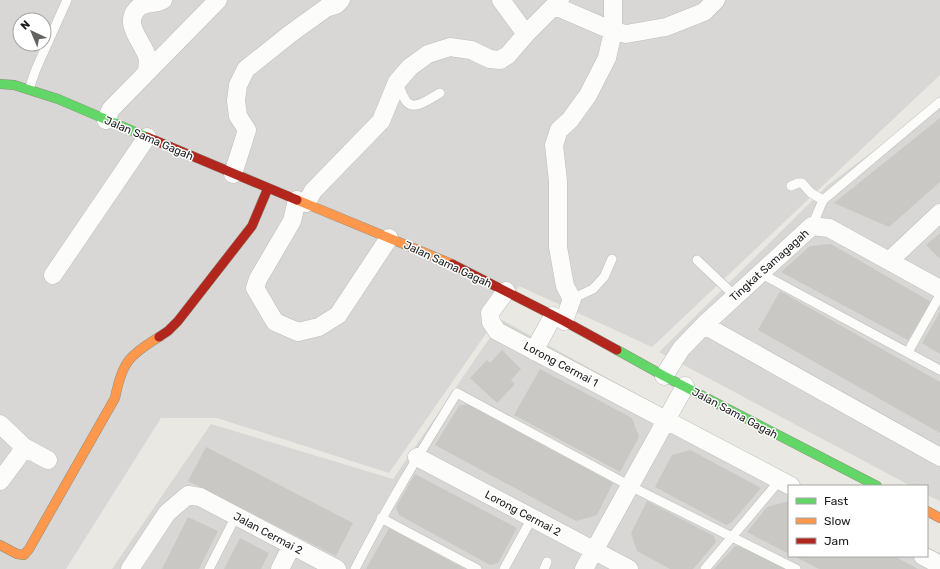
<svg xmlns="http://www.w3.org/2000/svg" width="940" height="569" viewBox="0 0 940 569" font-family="Rubik,sans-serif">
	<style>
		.residential { fill: #d8d7d5; fill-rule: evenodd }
		.building { fill: #cac8c5 }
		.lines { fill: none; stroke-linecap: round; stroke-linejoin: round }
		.lane-casing { stroke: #bfbebc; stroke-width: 10 }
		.street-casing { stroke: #bfbebc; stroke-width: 19 }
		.fast-casing { stroke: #8d907e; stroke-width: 10 }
		.slow-casing { stroke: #8d907e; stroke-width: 10 }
		.jam-casing { stroke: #8d907e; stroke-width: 10 }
		.lane { stroke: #fcfcfb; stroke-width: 9 }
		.street { stroke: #fcfcfb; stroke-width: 18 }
		.fast { stroke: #63d668; stroke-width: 9 }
		.slow { stroke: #ff974d; stroke-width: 9 }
		.jam { stroke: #b3261e; stroke-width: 9 }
		.labels { text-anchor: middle; stroke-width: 3; stroke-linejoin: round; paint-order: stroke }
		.street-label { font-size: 11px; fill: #1b1b1b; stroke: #fff }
	</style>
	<rect width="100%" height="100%" fill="#e9e8e3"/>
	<path class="residential" d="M0,0H940V75L652,347L519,286L389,473L217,418H161L66,569H0ZM20,20H44V44H20Z
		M940,101V501L927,495V486H911L659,352L828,185Z
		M502,320L804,486H789V556H927V547L940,553V569H112L211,424L393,479Z"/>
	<path class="building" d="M940,118V182L889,227L834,203Z
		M940,233V259L926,245Z
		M831,244L931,302L908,340L781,272L810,246Z
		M780,291L940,382V433L758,330Z
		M940,312V354L922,343Z
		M502,350L521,369L511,380L515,384L497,403L470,378L487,360L490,363Z
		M540,369L632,418L639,437L620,472L514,415Z
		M467,404L613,483L597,515L576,521L435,445L459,406Z
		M206,447L353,523L336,556L188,481Z
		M690,450L761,488L732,522L726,525L655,487L672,455Z
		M415,474L517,528L498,563L490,565L399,515L396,507Z
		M647,501L714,536L716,542L693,569H670L637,551L631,533Z
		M789,501V554L747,532L767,507Z
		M188,517L218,531L199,569H162Z
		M389,528L465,569H366Z
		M240,538L269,553L261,569H224Z
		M735,546H743L787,569H714Z
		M794,556H894L918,569H819Z"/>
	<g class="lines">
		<g class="lane-casing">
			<path id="lane" d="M398,83C400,89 402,95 406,101C413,112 431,98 440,93
				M29,89L36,69L67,0
				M791,186L798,183H802L811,193L823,200
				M812,226L823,200L940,102
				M697,260L735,296
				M760,273L940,370
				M572,299L593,289L604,277L612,259
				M908,352L940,295
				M381,518L477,569
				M209,569L236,516
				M355,569C386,508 421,451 457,393L630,486L796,569
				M504,569L532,518
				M544,569L547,562
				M705,569L780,480"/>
		</g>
		<g class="street-casing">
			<path id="street" d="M501,0L526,34
				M555,6L613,31L626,34L666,27L704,12L716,0
				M147,72C147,67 149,61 147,56C142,41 123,24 137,9C144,1 156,5 163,0
				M106,120L111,109L218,0
				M233,174L247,130L238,116L236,101L238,85L246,69L290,34L326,8L336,5L341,0
				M297,200L292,221L258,279L255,288L275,322L298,332L319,327L338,315L389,238
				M306,203L313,191L381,121L397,82L410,67L428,54L450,47L471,50L490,59L500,60L508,55L526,34L560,0
				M889,261L940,213
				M53,275L147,137
				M506,291L490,313L491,322L497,331L791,486
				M564,321L572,299L565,286L558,247V181L554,145L559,130L570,120L588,95L607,58L613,31V0
				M704,325L940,457
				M534,351L553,316
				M664,376L681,349L704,325L812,226L829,228L940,289
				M0,424L24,447L48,460
				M417,457L629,569
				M0,481L18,457L24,447
				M923,556L940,565
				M130,569L167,513L188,495L200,497L337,569
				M280,569L292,545
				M584,569L685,386"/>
		</g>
		<g class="fast-casing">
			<path id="fast" d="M0,84L14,85L58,99L147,137
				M617,350L664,376L877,486"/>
		</g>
		<g class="slow-casing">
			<path id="slow" d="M297,200L452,264
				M927,511L940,518
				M0,545L17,554L24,555L29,549L115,398C122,363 128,356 159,337"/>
		</g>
		<g class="jam-casing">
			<path id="jam" d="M147,137L297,200
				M452,264L564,321L617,350
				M159,337L168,331L178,321L252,226L268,188"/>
		</g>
		<use href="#lane" class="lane"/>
		<use href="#street" class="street"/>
		<use href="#fast" class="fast"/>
		<use href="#slow" class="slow"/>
		<use href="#jam" class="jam"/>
	</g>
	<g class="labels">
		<g class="street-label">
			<text transform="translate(149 138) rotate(23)" y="4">Jalan Sama Gagah</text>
			<text transform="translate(448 264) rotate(25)" y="4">Jalan Sama Gagah</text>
			<text transform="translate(769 265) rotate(-42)" y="4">Tingkat Samagagah</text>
			<text transform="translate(561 364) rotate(28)" y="4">Lorong Cermai 1</text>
			<text transform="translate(735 413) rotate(28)" y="4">Jalan Sama Gagah</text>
			<text transform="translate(523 513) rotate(28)" y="4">Lorong Cermai 2</text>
			<text transform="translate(268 533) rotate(28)" y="4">Jalan Cermai 2</text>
		</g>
	</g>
	<rect x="788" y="485" width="140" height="72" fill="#ffffff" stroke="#a4a4a4"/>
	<rect x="796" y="498" width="20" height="6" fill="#63d668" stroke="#a4a4a4"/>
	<text x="824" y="505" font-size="12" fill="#1b1b1b">Fast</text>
	<rect x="796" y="518" width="20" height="6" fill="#ff974d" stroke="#a4a4a4"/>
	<text x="824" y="525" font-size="12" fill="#1b1b1b">Slow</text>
	<rect x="796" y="538" width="20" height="6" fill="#b3261e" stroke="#a4a4a4"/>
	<text x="824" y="545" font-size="12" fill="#1b1b1b">Jam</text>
	<g transform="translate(32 32) rotate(316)"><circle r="19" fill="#ffffff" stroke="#a4a4a4"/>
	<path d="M0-3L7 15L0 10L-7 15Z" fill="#636361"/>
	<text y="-6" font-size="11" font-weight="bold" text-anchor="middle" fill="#1b1b1b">N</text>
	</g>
</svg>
